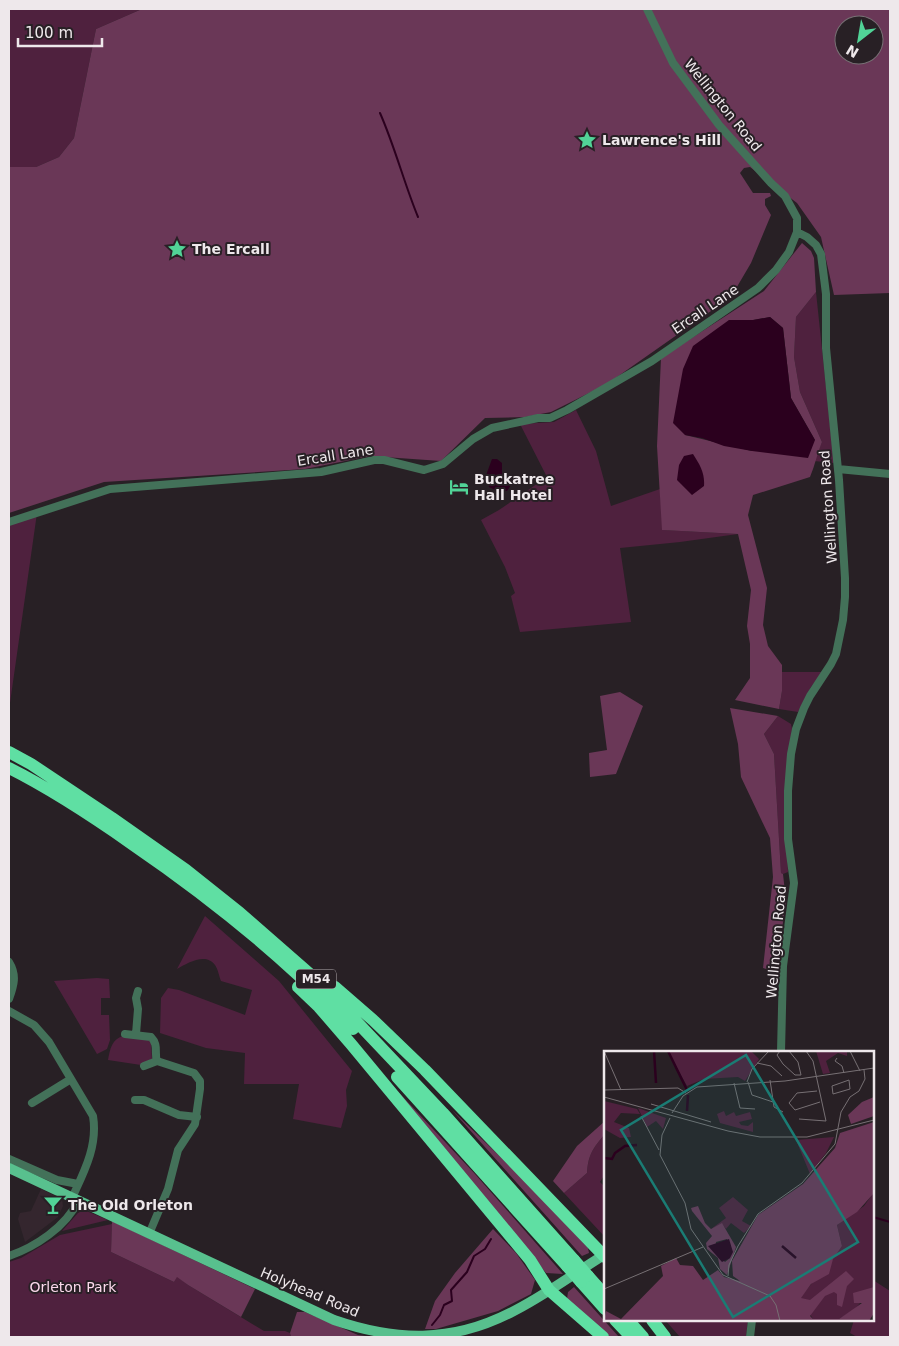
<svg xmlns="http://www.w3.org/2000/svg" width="899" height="1346" viewBox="0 0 899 1346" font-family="'DejaVu Sans',sans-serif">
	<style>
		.built { fill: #34262e }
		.green { fill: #4f213e }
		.forest { fill: #6a3757; fill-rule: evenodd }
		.water { fill: #2b001e }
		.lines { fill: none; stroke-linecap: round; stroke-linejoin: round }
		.stream { stroke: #2b001e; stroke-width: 2 }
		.minor { stroke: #437159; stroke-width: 8 }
		.major { stroke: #58c08e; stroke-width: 10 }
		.highway { stroke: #5fdfa3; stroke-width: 12 }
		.highway-bridge { stroke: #5fdfa3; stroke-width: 12 }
		.labels { text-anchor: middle; stroke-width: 4; stroke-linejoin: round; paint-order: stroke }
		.shield { fill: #282025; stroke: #b3acb0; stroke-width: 1 }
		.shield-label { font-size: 12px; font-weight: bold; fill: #eee8eb }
		.street-label { font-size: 14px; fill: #eee8eb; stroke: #282025 }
		.poi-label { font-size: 14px; font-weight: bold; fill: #eee8eb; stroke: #282025; text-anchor: start }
		.park-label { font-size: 14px; fill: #fbd8eb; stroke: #282025 }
		.inset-river { fill: none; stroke: #2b001e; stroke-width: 2.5 }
		.inset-road { fill: none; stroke: #777074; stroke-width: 1 }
		.view { fill: #1a7c74; fill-opacity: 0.15; stroke: #1a7c74; stroke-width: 2.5 }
		.inset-edge { fill: none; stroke: #eee8eb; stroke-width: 2.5 }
	</style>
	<rect width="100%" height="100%" fill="#282025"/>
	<path class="built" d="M41,1189L62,1199L63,1206L58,1217L25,1242L18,1219L20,1213L31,1211Z"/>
	<path class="green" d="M9,9H142L96,29L74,138L59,157L36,167H9Z
		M816,292L834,463L814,461L822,442L800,392L794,357L796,317Z
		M576,410L596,451L611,506L660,489L663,530L738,534L680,542L620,548L631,622L520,632L511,596L515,593L505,567L481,520L499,510L547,477L520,424L554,422Z
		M37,513L9,710V523Z
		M782,672H823L811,687L798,712L779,709L782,691Z
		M778,716L791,724L792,729L785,798L788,872L783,874L781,873L774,754L764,734Z
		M205,916L279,981L352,1071L346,1090L347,1106L341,1128L293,1119L299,1084H244L245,1053L206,1048L160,1033L161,998L168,988L179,990L245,1015L252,990L221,981C219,976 218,969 215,965C206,952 187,963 177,969Z
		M97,978L109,979L110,998H101V1015H109L110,1040L107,1049L97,1054L54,981Z
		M123,1036L148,1039L151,1042L152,1060L141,1065L108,1060C110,1049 112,1039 123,1036Z
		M605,1134V1174L600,1182L605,1187V1237L564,1193L587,1173C588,1155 593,1148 605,1134Z
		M84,1210L108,1220L62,1231L78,1213Z
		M112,1224L111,1252L174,1282L177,1276L188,1285L264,1331H285L290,1333L291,1337H9V1262L21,1258L60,1235Z
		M873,1280L890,1291V1337H857L850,1333L854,1320H873Z
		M665,1320H748L746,1337H680Z"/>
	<path class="forest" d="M142,9H890V293L834,295L821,237L797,203L750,167L744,168L740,173L753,193H770L771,196L765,199V205L771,215L751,263L731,297L607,384L551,412L525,417L485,418L441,461L370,456L305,469L104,482L9,513V167H36L59,157L74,138L96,29ZM844,25H874V55H844Z
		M802,243L811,251L814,258L816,292L796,317L794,357L800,392L822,442C817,454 815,465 810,477L753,495L748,515L767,588L763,625L768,646L782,665V691L779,709L735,700L750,678V644L747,626L751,590L738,534L662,530L657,446L661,358L764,291ZM770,317L783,328L791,398L815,440L752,451L685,435L729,320H753Z
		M620,692L643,706L616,774L590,777L589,753L607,750L600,696Z
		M730,708L778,716L764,734L774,754L781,873L783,874L786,901L776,972L763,968L773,877L770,838L741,777L738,744Z
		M390,1083L475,1174L563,1274L546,1273Z
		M452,1110L521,1177L588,1248L589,1253L582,1256Z
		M605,1121V1134C593,1148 588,1155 587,1173L564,1193L553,1181L577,1146Z
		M112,1221L255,1289L241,1317L188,1285L177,1277L174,1282L111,1252Z
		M493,1229L516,1253L535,1280L531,1294L498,1311L436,1329H425L435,1301L455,1273Z
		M574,1287L619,1337H610L567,1299L568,1292Z
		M297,1312H305L358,1335L373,1337H291L290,1333Z"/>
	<path class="water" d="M770,317L783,328L791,398L815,440L808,458L752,451L724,446L702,438L685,435L673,423L683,369L693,346L729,320H753Z
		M693,454C700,465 705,473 704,486L692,495L677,480L679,465L684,456Z
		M492,459H497L502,463V473L511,485L507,491H497L489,487L485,478Z"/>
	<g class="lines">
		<path class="stream" d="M380,113C395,147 404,183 418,217
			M873,1217L890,1222
			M432,1325L440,1315L444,1305L452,1301L451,1290L467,1272L474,1256L485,1249L491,1239"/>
		<path class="minor" d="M838,469L890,474
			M9,522L110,489L321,472L374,460H384L424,470L443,464L473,439L492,428L538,418H550L567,410L652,361L758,288L776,270L789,252L797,232V218L785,196L771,183L719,125L673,63L647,9
			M9,962C17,975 14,985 9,999
			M9,1011L34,1025L49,1042L93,1116C98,1146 84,1172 72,1198
			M125,1034L151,1037C159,1045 154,1053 157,1061L194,1073L200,1081V1089L195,1124L178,1150L168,1189L149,1234
			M136,1034L138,1009L136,998L138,991
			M781,1052L783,966L794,883L788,839V791L791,754L796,729L804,708L810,696L831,664L836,654L843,620L845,597V578L839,480L826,348V294L821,254L816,245L807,237L797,232
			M144,1066L157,1061
			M135,1100H144L179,1115L197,1117
			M32,1103L71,1079
			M9,1159L57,1180L78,1184
			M9,1256C35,1247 66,1227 78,1201
			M750,1337L752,1320"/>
		<path class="major" d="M9,1168L334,1320C395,1341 451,1343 510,1313C543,1297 573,1274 604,1255"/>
		<path class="highway" d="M9,752L31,764L112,818L186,870L240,913L319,982L443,1113L574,1260
			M9,768C51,789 92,816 132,844C211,898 287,959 353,1029
			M298,987L319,1007L351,1044L530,1260L549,1290L603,1337
			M335,987L373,1020L425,1070L605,1257
			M397,1077L567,1266
			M588,1276L605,1295
			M581,1282L605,1309
			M615,1320L631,1337
			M628,1320L643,1337
			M652,1320L665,1337"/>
		<path class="highway-bridge" d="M574,1260L588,1276
			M567,1266L581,1282"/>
	</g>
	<defs>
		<g id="sight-bare" transform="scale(1.5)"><path d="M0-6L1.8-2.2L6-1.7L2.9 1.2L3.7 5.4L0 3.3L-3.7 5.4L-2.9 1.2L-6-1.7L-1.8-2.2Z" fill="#51d397" stroke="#282025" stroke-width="2.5" paint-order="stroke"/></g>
		<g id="hotel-bare" transform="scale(1.5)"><path d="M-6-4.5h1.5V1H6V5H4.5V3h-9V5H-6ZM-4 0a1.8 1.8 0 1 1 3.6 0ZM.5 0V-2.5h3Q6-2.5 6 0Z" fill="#51d397" stroke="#282025" stroke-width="2.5" paint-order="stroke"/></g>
		<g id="bar-bare" transform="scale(1.5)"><path d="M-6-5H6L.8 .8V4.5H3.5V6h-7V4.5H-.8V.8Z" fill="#51d397" stroke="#282025" stroke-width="2.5" paint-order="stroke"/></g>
	</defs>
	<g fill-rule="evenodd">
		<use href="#sight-bare" x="587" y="140"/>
		<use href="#sight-bare" x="177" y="249"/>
		<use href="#hotel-bare" x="459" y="487"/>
		<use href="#bar-bare" x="53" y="1205"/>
	</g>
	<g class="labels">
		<rect class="shield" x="296" y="969.5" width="40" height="19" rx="4"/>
		<g class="shield-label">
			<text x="316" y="983">M54</text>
		</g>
		<g class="street-label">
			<text transform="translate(723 105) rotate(51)" y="5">Wellington Road</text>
			<text transform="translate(705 309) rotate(-34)" y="5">Ercall Lane</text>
			<text transform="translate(335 455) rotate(-9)" y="5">Ercall Lane</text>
			<text transform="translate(828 507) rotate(-94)" y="5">Wellington Road</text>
			<text transform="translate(776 942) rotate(-85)" y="5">Wellington Road</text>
			<text transform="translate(310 1292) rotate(23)" y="5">Holyhead Road</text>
		</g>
		<g class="poi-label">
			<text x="602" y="145">Lawrence's Hill</text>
			<text x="192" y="254">The Ercall</text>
			<text x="474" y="484">Buckatree<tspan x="474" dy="16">Hall Hotel</tspan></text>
			<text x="68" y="1210">The Old Orleton</text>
		</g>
		<g class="park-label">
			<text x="73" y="1292">Orleton Park</text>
		</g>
	</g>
	<g transform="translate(604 1051)">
		<rect width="270" height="270" fill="#282025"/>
		<path d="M100,0H147L155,8L141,30L134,26L100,28L83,35L64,1ZM212,0H243V5L234,2L222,10L226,22L219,23ZM0,50L33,58L36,63L17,62L10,71L25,77L27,86L16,87L0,78ZM34,57L62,67L59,78L52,70L43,76ZM120,60L122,65L130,61L132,65L146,61L148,68L135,71L137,74L144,75L149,71V81L116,72L113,63ZM230,86L222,102L206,123L192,89ZM270,141V236L250,259L235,268H209L196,247L238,195L233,174L260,155ZM129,146L144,159L138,170L147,175L140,182L127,172L122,178L118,173L107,178L122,167L115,157Z" fill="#4f213e"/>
		<path d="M270,46V65L247,73L244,64L258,51ZM270,71V142L253,161L233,174L238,195L229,208L225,223L207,233L197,247L206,249L242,220L250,228L243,235L238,256L233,254V243L230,241L221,245L206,265L209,268H235L258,252H250L249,242L270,236V262L265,270H0L2,260L17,268L59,225L57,215L72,207L76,214L89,215L99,229L114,219L120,226L136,230L129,225L128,210L154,164L199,133L231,97L236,82ZM94,155L101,172L107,178L118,172L132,196L123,224L116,218L114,207L103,198L102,192L108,185L88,160L87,157ZM123,188L126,207L121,211L111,201L112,191Z" fill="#6a3757" fill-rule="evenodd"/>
		<path d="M125,188L129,201L126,207L118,211L104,195Z" fill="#2b001e"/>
		<path class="inset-river" d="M50,0L52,32M64,0L83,39M83,60L84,44M0,107L8,108L11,102L21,95L33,94M178,195L192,207"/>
		<path class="inset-road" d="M0,0L17,39M176,0L173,4L179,13L191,24H197L194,11L185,0M246,0L256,20M233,7L231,10L238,15L240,22M153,12L167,15L178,25M166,29L170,56L179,61M245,29L246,38L229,43L228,35ZM143,31L148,18L165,0M144,31L148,44L169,51M130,32L136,57L151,58M0,39L74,37L82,42M213,40L193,42L185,52L191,59L216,51M0,46L124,80L156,86H203L270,69M47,53L107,71M68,62L79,45L93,36L181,30L270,17M37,65L55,99M66,67L58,84L56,104L81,152L87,178L119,224L166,245L172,254L176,270M195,68L222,70L209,10L202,0M124,225L125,214L134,195L154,163L198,132L231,93L237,61L246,46L255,40L261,28L260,19M0,238L99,196"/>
		<path class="view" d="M142,4L254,191L129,266L17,79Z"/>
		<rect width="270" height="270" class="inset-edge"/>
	</g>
	<rect width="899" height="1346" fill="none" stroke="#eee8eb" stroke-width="20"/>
	<g transform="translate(859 40) rotate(211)"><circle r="24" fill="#282025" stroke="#777074"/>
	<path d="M0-4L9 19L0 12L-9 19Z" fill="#51d397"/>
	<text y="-8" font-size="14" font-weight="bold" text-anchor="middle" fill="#eee8eb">N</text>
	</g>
	<path d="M18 38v8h84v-8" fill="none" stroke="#eee8eb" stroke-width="2.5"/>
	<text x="25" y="38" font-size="15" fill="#eee8eb" stroke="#282025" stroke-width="4" paint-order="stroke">100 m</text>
</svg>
